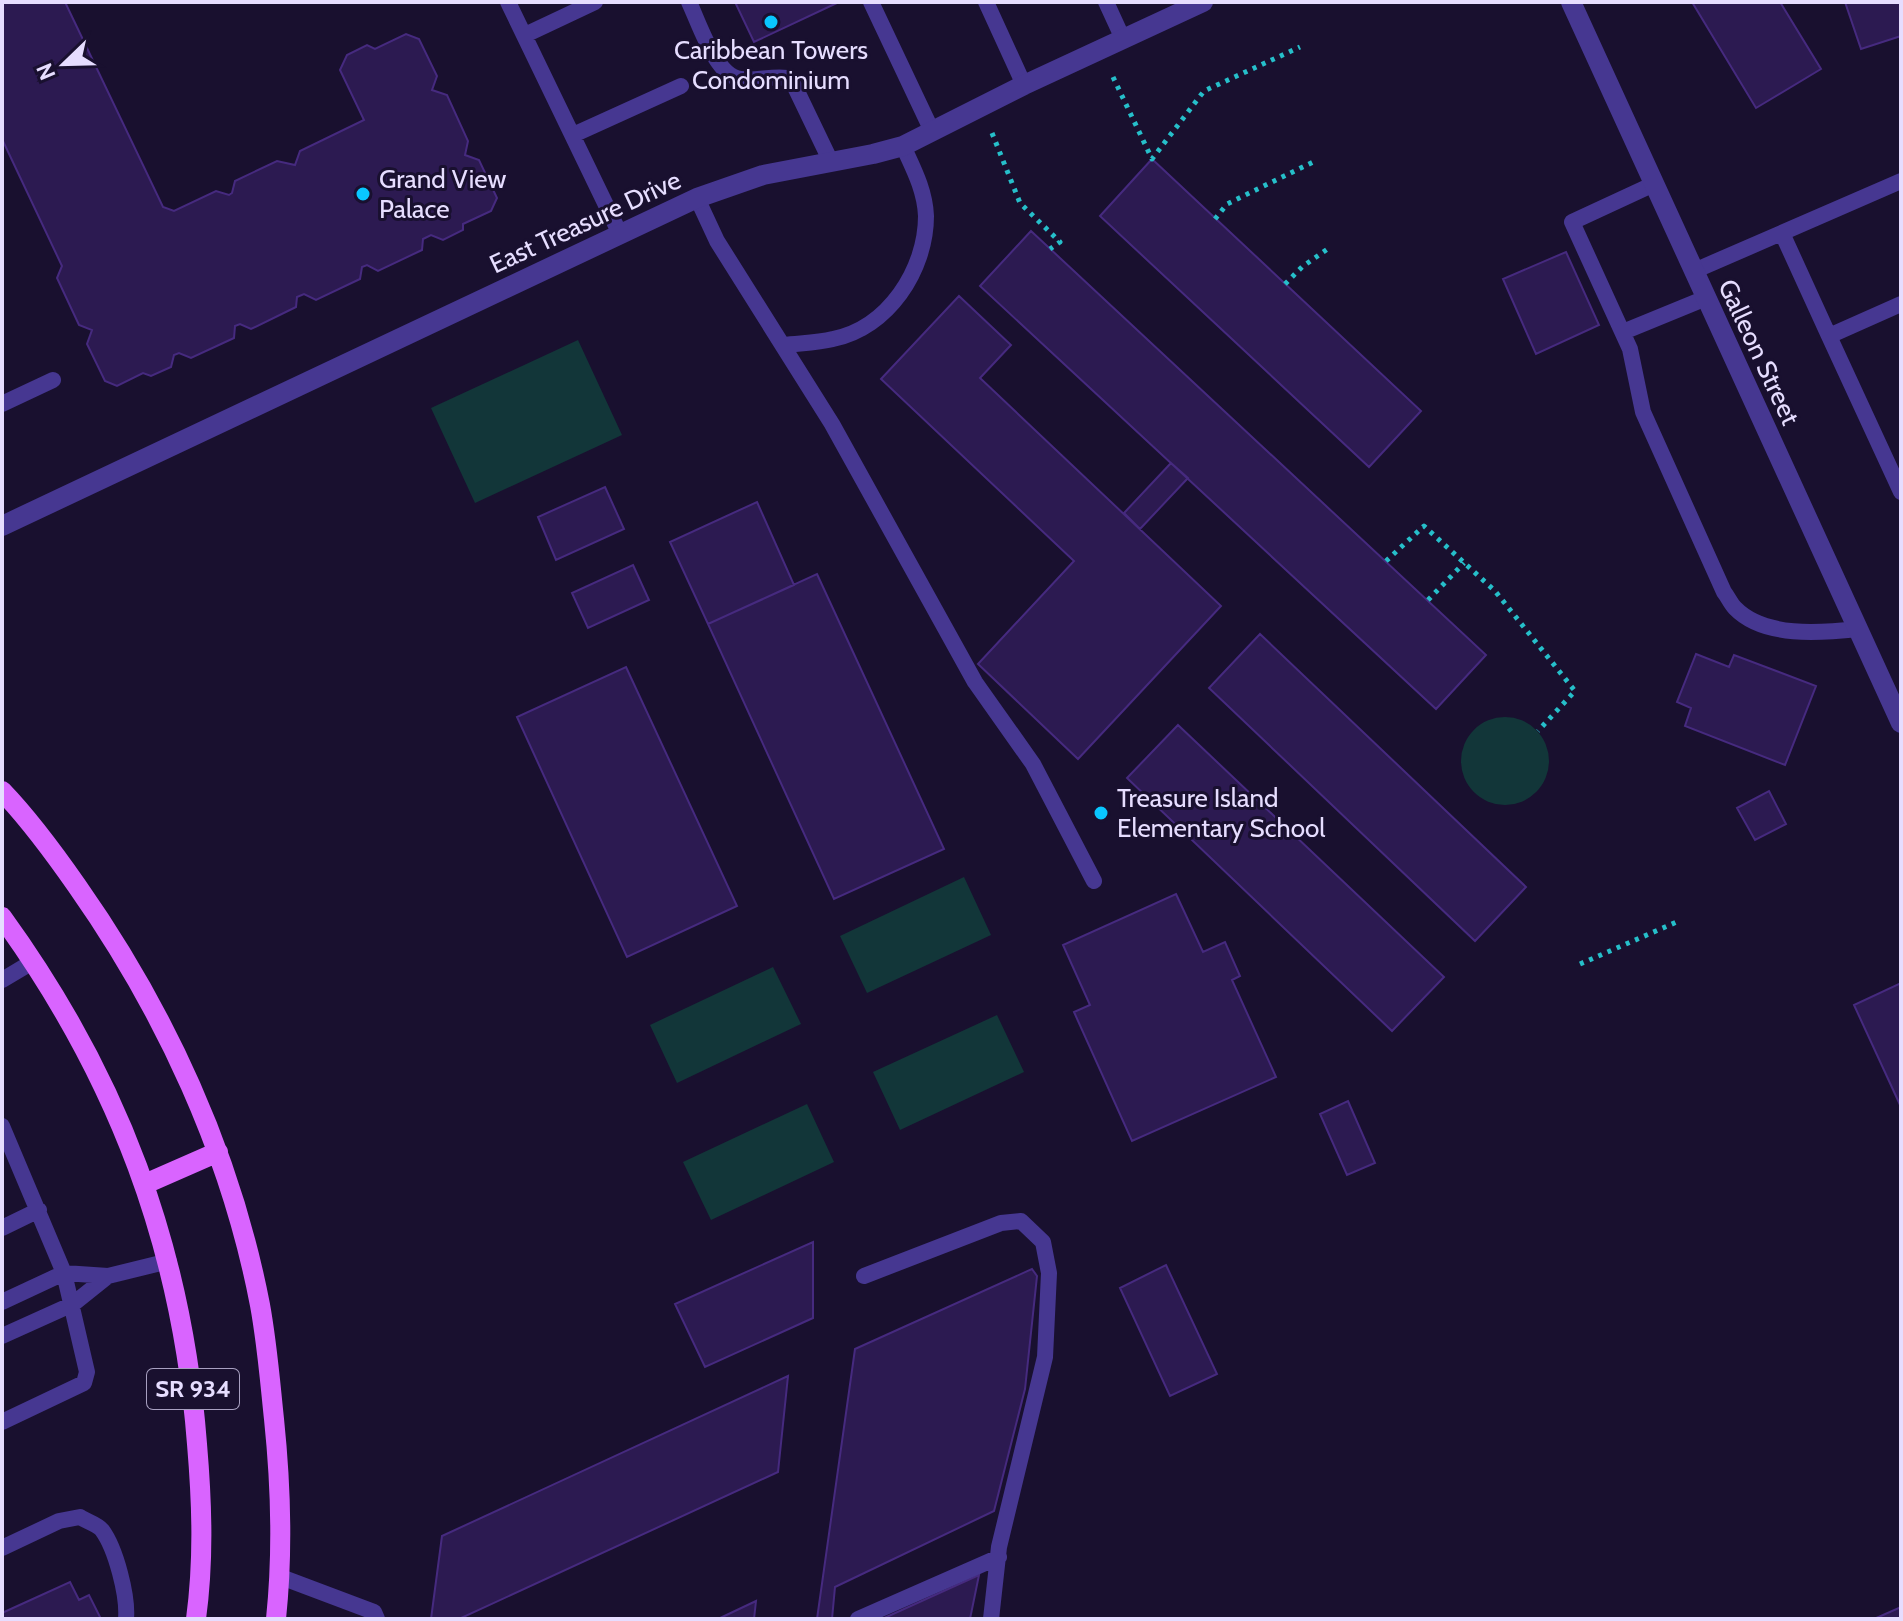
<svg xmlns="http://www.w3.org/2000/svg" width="1903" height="1621" viewBox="0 0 1903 1621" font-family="Cabin,sans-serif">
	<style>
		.green { fill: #123639 }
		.building { fill: #2c1a51; stroke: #462a7f; stroke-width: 2 }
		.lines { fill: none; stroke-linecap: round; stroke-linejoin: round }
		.path { stroke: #26bfca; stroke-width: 5; stroke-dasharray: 4 6; stroke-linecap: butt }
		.service { stroke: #463791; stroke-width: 16 }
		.minor { stroke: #463791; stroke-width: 20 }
		.primary { stroke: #d964ff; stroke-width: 20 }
		.poi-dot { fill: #09c6ff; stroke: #19102f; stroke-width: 3 }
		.labels { text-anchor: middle; stroke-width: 6; stroke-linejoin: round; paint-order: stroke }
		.shield { fill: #19102f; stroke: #a8a0c1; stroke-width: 2 }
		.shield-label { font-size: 24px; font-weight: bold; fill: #e6ddff }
		.poi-label { font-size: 26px; fill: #e6ddff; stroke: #19102f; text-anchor: start }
		.street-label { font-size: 26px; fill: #e6ddff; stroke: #19102f }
	</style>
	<rect width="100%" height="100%" fill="#19102f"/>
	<path class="green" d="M578,340L622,435L475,503L431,408Z
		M1461 761a44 44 0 1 1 88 0a44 44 0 1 1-88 0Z
		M964,877L991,935L867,993L840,936Z
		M773,967L801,1024L677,1083L650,1025Z
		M997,1015L1024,1072L900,1130L873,1072Z
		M807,1104L834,1162L711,1220L683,1162Z"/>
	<path class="building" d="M2,2H65L163,207L174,211L216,191L229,195L232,193L235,181L277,161L295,165L300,151L364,120L340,70L347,55L367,45L375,49L406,34L419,39L437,76L432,90L447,95L468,141L465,155L479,160L497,198L491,211L463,224V230L443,240L431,235L423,239L422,250L378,271L367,265L362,267L360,279L316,300L304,294L297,297L296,307L251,329L240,324L235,326L234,338L191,358L179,353L174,355L171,367L151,376L143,373L117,386L105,381L87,344L92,330L79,325L57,278L62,266L2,139Z
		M735,2H839L754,42Z
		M1692,2H1780L1821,69L1756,108Z
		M1845,2H1901V36L1861,49Z
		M1152,159L1421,411L1369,467L1100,216Z
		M1031,231L1486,655L1436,709L980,286Z
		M1566,252L1599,325L1536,354L1503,279Z
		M959,296L1011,345L980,378L1221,606L1078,759L978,664L1074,561L881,379Z
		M1171,463L1188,478L1140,529L1124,513Z
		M605,487L624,529L556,560L538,517Z
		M757,502L794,585L708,624L670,542Z
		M633,565L649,600L588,628L572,593Z
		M817,574L944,849L834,899L708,624Z
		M1260,634L1526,887L1475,941L1209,688Z
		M1696,654L1729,667L1734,655L1816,686L1785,765L1685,726L1691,708L1677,702Z
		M626,667L737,906L627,957L517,717Z
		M1178,725L1444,977L1392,1031L1127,778Z
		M1769,791L1786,824L1755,840L1737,808Z
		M1176,894L1203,952L1225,942L1240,976L1232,980L1276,1077L1132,1141L1074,1012L1090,1005L1063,945Z
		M1901,983V1107L1854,1005Z
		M1348,1101L1375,1163L1347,1175L1320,1114Z
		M813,1242V1318L705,1367L675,1304Z
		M1166,1265L1217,1374L1170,1396L1120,1288Z
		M1032,1269L1037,1276L1025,1389L994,1511L835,1587L832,1619H817L855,1349Z
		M788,1376L778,1472L459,1619H431L442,1536Z
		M979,1575L970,1619H882Z
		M70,1582L79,1600L89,1595L101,1619H2V1613Z
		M756,1601L754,1619H718Z
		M1901,1607V1619H1874Z"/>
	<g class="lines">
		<path class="path" d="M1113,77L1152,159L1204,91L1300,47
			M992,133L1020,203L1060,242L1050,249
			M1215,219L1227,204L1313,162
			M1285,284L1302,267L1329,248
			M1386,561L1424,526L1495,591L1575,691L1538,731
			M1428,600L1464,563
			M1580,964L1679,921"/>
		<path class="service" d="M508,2L620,234
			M689,2C699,23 716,77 741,79C756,81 771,76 787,78L795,87L831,162
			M871,2L932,131
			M986,2L1024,85
			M1106,2L1123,39
			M525,35L595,2
			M573,135L681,86
			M1654,184L1572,222L1630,349L1643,412L1724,592C1728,597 1731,604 1735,608C1764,638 1821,633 1858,629
			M697,198L717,241L832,424L975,682L1033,764L1094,881
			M1782,233L1829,336
			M1694,271L1901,181
			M1901,304L1829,336L1901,492
			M1623,332L1706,298
			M784,345C800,343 817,343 833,339C888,328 926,270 926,216C925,190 913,168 903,146
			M2,404L53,380
			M2,980L34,961
			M2,1126L64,1273L87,1372L84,1383L2,1422
			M2,1228L39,1210
			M864,1276L1001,1223L1021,1221L1043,1242L1049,1273L1045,1357L999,1547L991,1619
			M2,1302L64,1273L108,1276L169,1261
			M2,1336L73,1304L108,1276
			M2,1548L59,1521L80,1517C86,1521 97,1524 102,1530C116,1549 128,1596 126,1619
			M281,1577L374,1612L377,1619
			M858,1619L999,1557"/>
		<path class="minor" d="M1571,2L1901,723
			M2,526L697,198L763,175L873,154L903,146L1024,85L1203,2"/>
		<path class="primary" d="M2,791C30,820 54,853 77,886C165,1011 231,1154 260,1305C267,1343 270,1381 274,1419C281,1486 283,1552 276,1619
			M2,917C118,1077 182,1247 197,1444C202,1503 204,1560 196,1619
			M145,1184L218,1152"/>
	</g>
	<g class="poi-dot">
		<circle cx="771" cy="22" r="8"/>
		<circle cx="363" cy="194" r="8"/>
		<circle cx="1101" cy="813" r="8"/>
	</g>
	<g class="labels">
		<rect class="shield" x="147" y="1369" width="92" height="40" rx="6"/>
		<g class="shield-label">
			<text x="193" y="1397">SR 934</text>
		</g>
		<g class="poi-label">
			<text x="771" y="59" text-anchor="middle">Caribbean Towers<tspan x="771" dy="30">Condominium</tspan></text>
			<text x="379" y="188">Grand View<tspan x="379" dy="30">Palace</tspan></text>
			<text x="1117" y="807">Treasure Island<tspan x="1117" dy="30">Elementary School</tspan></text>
		</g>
		<g class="street-label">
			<text transform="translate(585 222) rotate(-25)" y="9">East Treasure Drive</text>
			<text transform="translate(1759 352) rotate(65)" y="9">Galleon Street</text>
		</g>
	</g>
	<rect width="1903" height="1621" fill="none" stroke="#e6ddff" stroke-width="8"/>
	<g transform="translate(64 64) rotate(247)" stroke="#19102f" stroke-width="6" paint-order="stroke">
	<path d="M0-6L14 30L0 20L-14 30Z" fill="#e6ddff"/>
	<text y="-12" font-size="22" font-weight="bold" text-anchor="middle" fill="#e6ddff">N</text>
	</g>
</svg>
